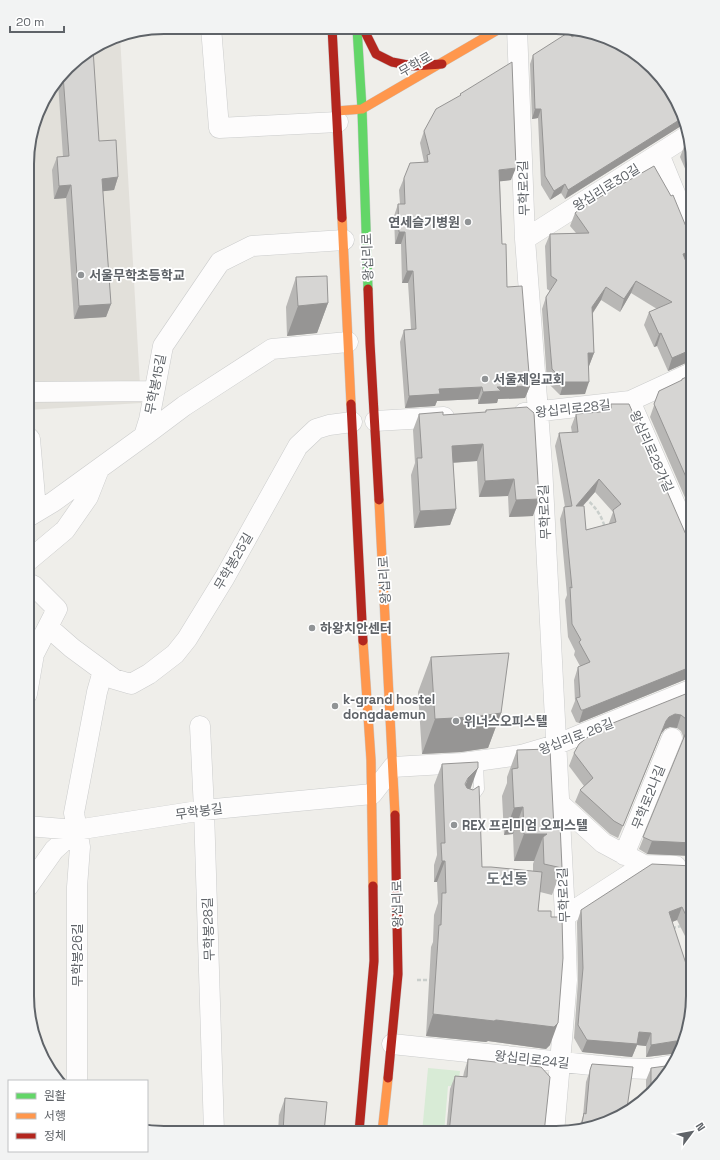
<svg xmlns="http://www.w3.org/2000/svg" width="720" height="1160" viewBox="0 0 720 1160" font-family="'Space Grotesk','Noto Sans KR',sans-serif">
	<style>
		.education { fill: #e2e0da }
		.green { fill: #d8ebd6 }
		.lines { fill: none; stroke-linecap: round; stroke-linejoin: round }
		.lane-casing { stroke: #cbcccc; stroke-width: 11 }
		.street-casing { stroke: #cbcccc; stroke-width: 21 }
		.fast-casing { stroke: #cacacb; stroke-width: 10 }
		.slow-casing { stroke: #cacacb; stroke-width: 10 }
		.jam-casing { stroke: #cacacb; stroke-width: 10 }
		.path { stroke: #cacfcc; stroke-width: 2.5; stroke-dasharray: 4 2; stroke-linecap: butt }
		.lane { stroke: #fdfcfc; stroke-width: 10 }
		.street { stroke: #fdfcfc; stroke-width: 20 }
		.fast { stroke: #63d668; stroke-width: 9 }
		.slow { stroke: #ff974d; stroke-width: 9 }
		.jam { stroke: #b3261e; stroke-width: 9 }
		.wall { fill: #b8b7b5; fill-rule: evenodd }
		.shaded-wall { fill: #969594 }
		.building { fill: #d6d5d3; stroke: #969594; fill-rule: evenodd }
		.poi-dot { fill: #919496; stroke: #fff; stroke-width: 1.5 }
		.labels { text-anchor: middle; stroke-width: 3.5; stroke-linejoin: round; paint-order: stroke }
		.street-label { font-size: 13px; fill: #5f6368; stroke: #fff }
		.poi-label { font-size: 13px; font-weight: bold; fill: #5f6368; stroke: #fff; text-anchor: start }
		.quarter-label { font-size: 15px; font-weight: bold; fill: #70757a; stroke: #fff }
		.rim { fill: none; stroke: #5f6368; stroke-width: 2 }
	</style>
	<rect width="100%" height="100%" fill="#efeeea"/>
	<path class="education" d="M120,36L141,403L28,410V147L41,103L74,61L112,37Z"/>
	<path class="green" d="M428,1068L460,1071L458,1087L448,1086L444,1133H422Z"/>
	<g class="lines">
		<g class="lane-casing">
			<path id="lane" d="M471,800L479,789L478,761"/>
		</g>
		<g class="street-casing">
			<path id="street" d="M211,27L219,128L338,122
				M517,28L525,239L542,465L565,916L567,980L554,1133
				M659,154L693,237
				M525,239L687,136
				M28,392L154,391
				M630,401L693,545
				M524,413L630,401L693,372
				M375,421L444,417
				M144,436L184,406L272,349L348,342
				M28,437L30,439L35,497L41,509
				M28,517L53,502L144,436L149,420L163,346L220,262L252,246L344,240
				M28,561L65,530L88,497L99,469
				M48,627L72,648L114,679L131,684L149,674L175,654L187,639L225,577L298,446L316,429L329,425L352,422
				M27,694L34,654L57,609L34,586L28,583
				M200,726L204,810L214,1132
				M558,802L603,843L644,865L676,866
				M27,826L76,830L204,810L372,794L393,767L462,763L521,755L555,745L693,689
				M624,855L672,738
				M27,888L54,850L76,830
				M565,916L644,865
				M392,1044L620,1068L650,1069L673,1065
				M77,1081V887L80,847L74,813L97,692L103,671"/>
		</g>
		<g class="fast-casing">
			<path id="fast" d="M357,28L362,109L368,289"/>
		</g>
		<g class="slow-casing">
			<path id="slow" d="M337,111L362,109L501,28
				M342,218L351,404
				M379,500L395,815
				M363,641L371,760L373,886
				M382,1133L388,1078"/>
		</g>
		<g class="jam-casing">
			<path id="jam" d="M332,27L342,218
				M363,28L376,54L392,62L413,66L442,64
				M368,289L370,343L379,500
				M351,404L363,641
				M388,1078L398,974L395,815
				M359,1132L374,961L373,886"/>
		</g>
		<path class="path" d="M585,498C595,506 602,516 605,528
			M672,928L682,926
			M417,980H432"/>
		<use href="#lane" class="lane"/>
		<use href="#street" class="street"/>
		<use href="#fast" class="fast"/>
		<use href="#slow" class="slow"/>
		<use href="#jam" class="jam"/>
	</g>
	<path class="wall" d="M572,37L683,112L685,125L681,126L565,199L561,193L550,200L541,185L538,118L532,119L530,64L533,55Z
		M74,61L99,141L118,177L114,190L103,191L111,304L106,317L74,319L66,198L54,199L52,170L57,157H63L58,82Z
		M460,94L511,180L500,181L502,244L507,287L530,386L525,398L498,399L497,403L478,404V399L437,401L435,406L405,408L400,342L404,330L411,329L408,283H402L401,244H395L394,216L398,204H400L399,190L404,178L424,162L420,143L424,131L460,96Z
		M685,144L693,164V187L680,157Z
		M575,213L693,260L686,263L688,362L668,371L657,346L654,347L644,325L649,312L657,309L631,293L620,312L601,300L593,313L594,353L589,366L585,394L560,395L547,382L542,309L546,297L550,291L547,289L545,246L550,234L576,233L570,226Z
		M296,277L328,303L317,333L287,336L286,307Z
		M693,374V516L650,417L659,391L681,381L682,379Z
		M611,404L687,537L690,541L689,678L579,723L576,722L571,711L575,701L574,680L578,667L580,666L574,655L575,651L568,637L565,600L567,595L560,519L564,507H565L555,446L559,433H572L571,427L576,414L608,411ZM595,492L613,512L609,523V524L586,530L583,506Z
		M486,410L533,516L509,517L508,496L479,497L477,461L453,463L456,509L450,525L414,528L411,475L415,463L413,430L419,414L443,415L485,413Z
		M431,657L501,713L488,748L461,752L422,754L418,692Z
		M693,691V856L647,854L639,849L683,740V736L681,731L677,728L670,727L665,729L661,734L618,838L610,834L575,802L580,790L584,786L569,766L574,753Z
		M517,750L554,829L562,868L552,895L540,892L538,911L550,1045L546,1049L488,1041L486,1042L426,1036L431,947L433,942L434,915L438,903L437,882H434V865L437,855L434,785L442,764L470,790L482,867L533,871V864L534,861H514L513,834L504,835L502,796L507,783V777Z
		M693,866V952L677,920L672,922L693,1005L683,1048L678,1055L677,1054H671L646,1057V1046L637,1045L632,1057L582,1052L574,1038L578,981L577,922L581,910Z
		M468,1059L544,1133H446L450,1089L455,1076L463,1077L464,1072Z
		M592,1064L608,1123L579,1128L583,1116L586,1082Z
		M651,1068L665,1079L646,1093V1080Z
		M285,1098L324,1132H278L279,1115Z"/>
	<path class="shaded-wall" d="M535,109H541L538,118L532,119Z
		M684,117L685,125L681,126L565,199L568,190Z
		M516,168L511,180L495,182L499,170Z
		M118,177L114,190L97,192L102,179Z
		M565,184L561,193L550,200L554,191Z
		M71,185L66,198L54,199L59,186Z
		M399,232H405L401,244H395Z
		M693,250V260L678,267L683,254Z
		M407,271H413L408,283H402Z
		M636,281L631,293L620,312L624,299Z
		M606,287L601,300L588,320L592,307Z
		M328,303L317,333L287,336L298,306Z
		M111,304L106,317L74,319L79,306Z
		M661,333L657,346L654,347L659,334Z
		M693,349V361L688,362L668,371L672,358Z
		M588,353H594L589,366H584Z
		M564,382H589L585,394L560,395Z
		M530,386L525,398L498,399L497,403L478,404L483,392L497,387Z
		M482,387L478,399L437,401L435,406L405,408L409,396L439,389Z
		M483,444L477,461L446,463L452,446Z
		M514,479L508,496L479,497L485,481Z
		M599,479L595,492L571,519L576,506Z
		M539,499L533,516L509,517L516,500Z
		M456,509L450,525L414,528L420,511Z
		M693,666V678H689L579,723L583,710Z
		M501,713L488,748L461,752L422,754L435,719Z
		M675,714L681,715L677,728L670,727L665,729L661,734L618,838L666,721L669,717Z
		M478,768L470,790L460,800L468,778Z
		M523,807L513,834L504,835L514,808Z
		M524,834H547L543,837L534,861H514Z
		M652,841L693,843V856L647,854Z
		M442,861H445L437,882H434Z
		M682,907L677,920L665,925L669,912Z
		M433,1014L496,1020L558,1023L550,1045L546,1049L488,1041L486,1042L426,1036Z
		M639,1032L651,1033L646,1046L637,1045L632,1057L582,1052L587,1040Z
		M676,1041L681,1042L677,1054H671L646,1057L651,1045Z"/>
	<path class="building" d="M581,31L639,56L683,112L684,117L568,190L565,184L554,191L545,176L541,109H535L533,55L569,32L572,37Z
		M93,49L99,141L116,140L118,177L102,179L111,304L79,306L71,185L59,186L57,157L69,156L63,75L74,61Z
		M512,62L516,168L499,170L502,244H506L507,287L522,286L530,386L497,387L501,391L483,392L482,387L439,389L440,394L409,396L404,330L416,329L413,271H407L405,232H399L398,204H405L404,178L410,163L428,162L427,155L430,154L424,131L436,109L461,95L460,94Z
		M689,142L693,163L685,144Z
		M654,166L671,196L673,195L687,229L690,233L693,234V250L683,254L693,280V349L672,358L661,333L659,334L649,312L672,302L636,281L624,299L606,287L592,307L594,353H588L589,382H564L552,369L546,297L557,280L551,276L550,234L589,233L575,213L584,206Z
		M327,276L328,303L298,306L296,277Z
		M693,374V493L654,404L659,391L682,380V379Z
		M611,404H629L687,537L690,541L693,542V666L583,710H581L576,698L580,697L578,667L590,662L579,642L581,640L572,624L570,587L572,588L564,507L572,506L559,433L578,432L576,414L611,411ZM599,479L621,504L613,510L616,522L586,530L584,506H576Z
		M527,407L534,413L539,499L516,500L514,479L485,481L483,444L452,446L456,509L420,511L417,458H422L419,414L443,412V415L486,412V410Z
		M509,653L501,713L473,717L435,719L431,657Z
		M693,691V843L652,841L643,837L687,730L688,723L686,719L681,715L675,714L669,717L666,721L623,826L614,821L580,790L593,778L574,753L579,744L598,729Z
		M550,749L554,829L560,824L562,868L544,864L543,837L547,834H524L523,807L514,808L512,769L518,768L517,750Z
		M478,762V768L468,778L465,784L467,788L473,790L479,786L482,867H491L542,872L538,911H551V917H562L563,958L558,1023L554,1027L496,1020L494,1021L433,1014L439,925H441L442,893H446L445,861H442L441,843H445L442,764Z
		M652,864L693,866V930L682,907L669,912L693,985V1005L684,1043L681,1042L676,1041L651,1045V1033L639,1032L637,1044L587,1040L578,1025L583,968L581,910Z
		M468,1059L541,1067L550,1077L544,1133H449L455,1076L467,1077Z
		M592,1064L633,1067L627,1108L608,1123L581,1128L584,1113L586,1114L590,1070Z
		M673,1065L665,1079L651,1090V1068Z
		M285,1098L327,1102L324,1132H283Z"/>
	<g class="poi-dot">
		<circle cx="468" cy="222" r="4"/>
		<circle cx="81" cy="275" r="4"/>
		<circle cx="485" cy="379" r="4"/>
		<circle cx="312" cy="628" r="4"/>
		<circle cx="335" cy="706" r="4"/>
		<circle cx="456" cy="721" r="4"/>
		<circle cx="454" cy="825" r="4"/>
	</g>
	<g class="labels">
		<g class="street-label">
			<text transform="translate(415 64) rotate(-30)" y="5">무학로</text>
			<text transform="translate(606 187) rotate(-32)" y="5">왕십리로30길</text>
			<text transform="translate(523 188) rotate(-92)" y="5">무학로2길</text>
			<text transform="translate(367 257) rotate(-92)" y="5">왕십리로</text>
			<text transform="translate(155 384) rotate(-79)" y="5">무학봉15길</text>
			<text transform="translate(573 408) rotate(-6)" y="5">왕십리로28길</text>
			<text transform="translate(652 451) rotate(66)" y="5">왕십리로28가길</text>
			<text transform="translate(544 512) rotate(-93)" y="5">무학로2길</text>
			<text transform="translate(233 561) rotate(-60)" y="5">무학봉25길</text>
			<text transform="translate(384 580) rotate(-93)" y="5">왕십리로</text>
			<text transform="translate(576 736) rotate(-21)" y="5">왕십리로 26길</text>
			<text transform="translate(648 797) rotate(-68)" y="5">무학로2나길</text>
			<text transform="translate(199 811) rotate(-8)" y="5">무학봉길</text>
			<text transform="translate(563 895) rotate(-93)" y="5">무학로2길</text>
			<text transform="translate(397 904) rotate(-91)" y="5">왕십리로</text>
			<text transform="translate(208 929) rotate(-92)" y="5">무학봉28길</text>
			<text transform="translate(77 955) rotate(-90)" y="5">무학봉26길</text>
			<text transform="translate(532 1059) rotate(6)" y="5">왕십리로24길</text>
		</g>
		<g class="poi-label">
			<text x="460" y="227" text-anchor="end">연세슬기병원</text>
			<text x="89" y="280">서울무학초등학교</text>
			<text x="493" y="384">서울제일교회</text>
			<text x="320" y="633">하왕치안센터</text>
			<text x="343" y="704">k-grand hostel<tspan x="343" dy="15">dongdaemun</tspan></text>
			<text x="464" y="726">위너스오피스텔</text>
			<text x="462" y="830">REX 프리미엄 오피스텔</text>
		</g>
		<g class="quarter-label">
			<text x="507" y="884">도선동</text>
		</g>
	</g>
	<path d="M0 0H720V1160H0ZM164 34H556A130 130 0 0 1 686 164V996A130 130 0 0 1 556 1126H164A130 130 0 0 1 34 996V164A130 130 0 0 1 164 34Z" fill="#f2f3f3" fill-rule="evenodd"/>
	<path class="rim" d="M164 34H556A130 130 0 0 1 686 164V996A130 130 0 0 1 556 1126H164A130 130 0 0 1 34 996V164A130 130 0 0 1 164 34Z"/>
	<rect x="8" y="1080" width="140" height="72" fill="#ffffff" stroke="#bfc1c3"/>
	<rect x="16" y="1093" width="20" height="6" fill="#63d668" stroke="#bfc1c3"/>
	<text x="44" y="1100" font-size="12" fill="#5f6368">원활</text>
	<rect x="16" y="1113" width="20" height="6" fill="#ff974d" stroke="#bfc1c3"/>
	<text x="44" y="1120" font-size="12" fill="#5f6368">서행</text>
	<rect x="16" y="1133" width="20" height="6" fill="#b3261e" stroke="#bfc1c3"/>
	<text x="44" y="1140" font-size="12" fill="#5f6368">정체</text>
	<g transform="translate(692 1132) rotate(58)" stroke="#ffffff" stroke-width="3" paint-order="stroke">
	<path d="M0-3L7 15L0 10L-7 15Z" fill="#5f6368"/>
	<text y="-6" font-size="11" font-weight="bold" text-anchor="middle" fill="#5f6368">N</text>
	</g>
	<path d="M10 26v6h54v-6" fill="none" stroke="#5f6368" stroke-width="2"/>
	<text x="16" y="26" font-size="12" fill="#5f6368" stroke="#ffffff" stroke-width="3" paint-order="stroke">20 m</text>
</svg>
